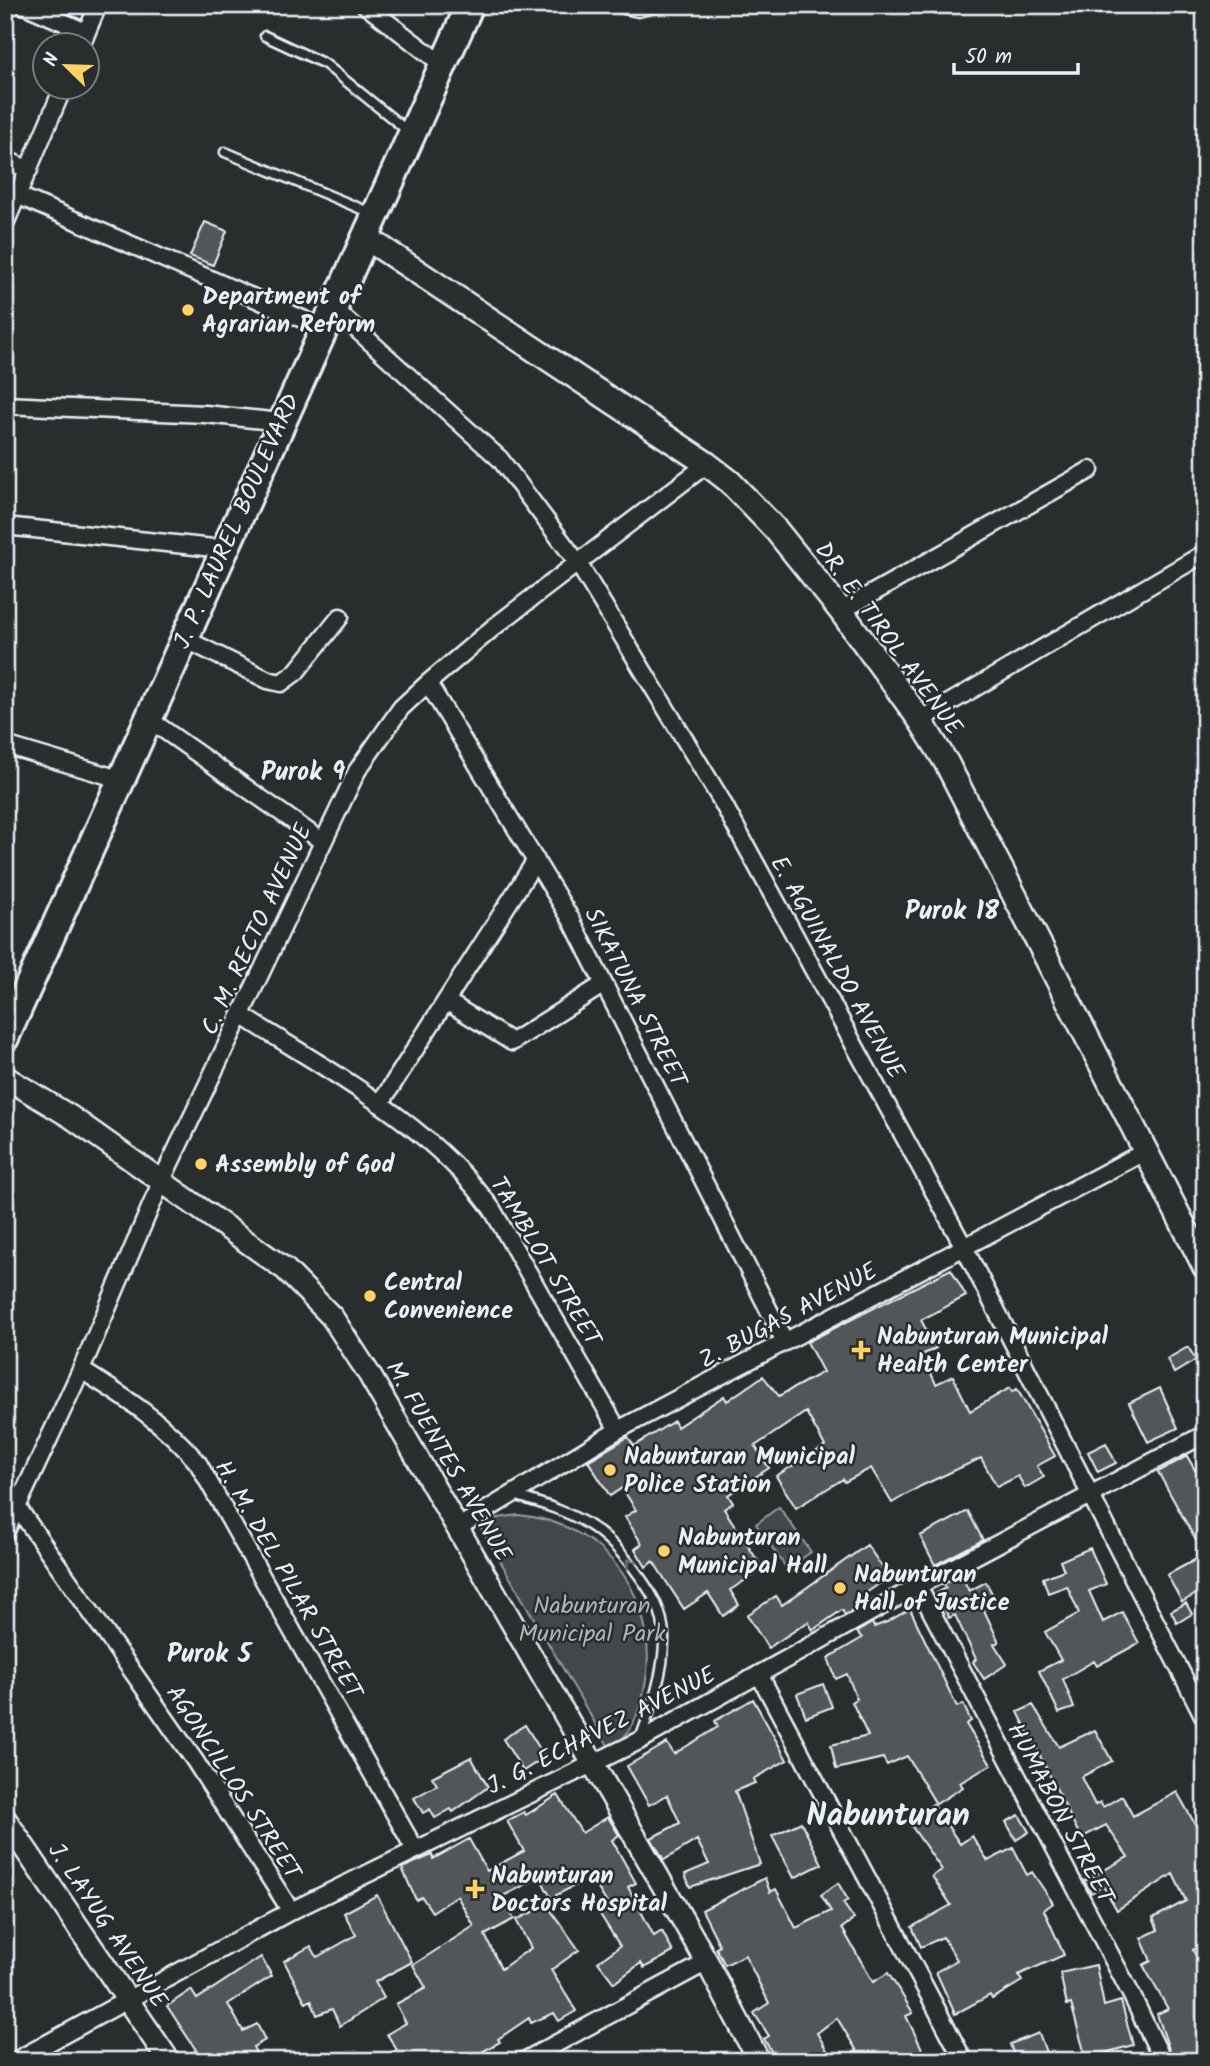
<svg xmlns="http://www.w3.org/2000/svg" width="1210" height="2066" viewBox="0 0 1210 2066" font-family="Kalam,sans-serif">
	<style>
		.green { fill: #424648; stroke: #959ca0; stroke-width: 2 }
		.building { fill: #535759; stroke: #e8f1f8; stroke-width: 2 }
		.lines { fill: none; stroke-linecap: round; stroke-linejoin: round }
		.service-casing { stroke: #e8f1f8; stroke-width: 13 }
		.minor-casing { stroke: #e8f1f8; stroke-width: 21 }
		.tertiary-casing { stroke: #e8f1f8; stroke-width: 26 }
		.secondary-casing { stroke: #e8f1f8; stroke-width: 28 }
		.primary-casing { stroke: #e8f1f8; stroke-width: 32 }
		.service { stroke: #2a2d2e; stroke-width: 8 }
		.minor { stroke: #2a2d2e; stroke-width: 16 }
		.tertiary { stroke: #2a2d2e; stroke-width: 21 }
		.secondary { stroke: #2a2d2e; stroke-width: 23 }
		.primary { stroke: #2a2d2e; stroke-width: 26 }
		.oneway { stroke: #6c7275 }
		.poi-dot { fill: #ffd166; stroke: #2a2d2e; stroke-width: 2.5 }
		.labels { text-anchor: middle; stroke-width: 5; stroke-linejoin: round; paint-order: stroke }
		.poi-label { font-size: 24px; font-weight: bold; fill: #e8f1f8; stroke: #2a2d2e; text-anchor: start }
		.street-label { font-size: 24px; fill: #e8f1f8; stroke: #2a2d2e }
		.park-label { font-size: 24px; fill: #aeb5ba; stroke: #2a2d2e }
		.neighbourhood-label { font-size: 26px; font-weight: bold; fill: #e8f1f8; stroke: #2a2d2e }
		.district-label { font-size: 32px; font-weight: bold; fill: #e8f1f8; stroke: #2a2d2e }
	</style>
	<rect width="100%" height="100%" fill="#2a2d2e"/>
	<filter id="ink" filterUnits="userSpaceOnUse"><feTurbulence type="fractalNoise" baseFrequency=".0143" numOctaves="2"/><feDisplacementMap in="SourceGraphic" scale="14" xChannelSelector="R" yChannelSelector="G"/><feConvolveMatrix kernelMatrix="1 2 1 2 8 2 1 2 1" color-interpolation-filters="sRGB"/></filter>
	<g filter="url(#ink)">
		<path class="green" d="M779,1507L811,1552L787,1569L756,1524Z
			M518,1515C609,1523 663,1603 644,1691C639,1713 631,1737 610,1749L481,1528L498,1518Z"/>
		<path class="building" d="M205,222L227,231L213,265L190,256Z
			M951,1269L966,1296L921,1320L936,1348L922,1355L936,1384L953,1376L970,1411L1010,1388L1012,1392L1017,1389L1055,1456L1037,1466L1044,1477L1025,1488L1018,1476L997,1487L981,1458L921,1486L892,1503L871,1468L845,1482L843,1479L796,1508L776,1476L825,1446L806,1412L755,1446L769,1468L728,1495L733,1503L724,1509L763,1569L730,1590L739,1605L723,1616L708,1593L684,1609L653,1561L646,1567L635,1549L642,1544L625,1517L636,1510L622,1488L610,1496L588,1461L628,1437L634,1446L674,1421L677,1427L724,1396L727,1401L763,1376L779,1396L823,1372L807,1342Z
			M1188,1347L1196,1360L1174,1373L1167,1359Z
			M1160,1388L1178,1428L1148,1442L1129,1403Z
			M1106,1443L1116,1463L1098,1472L1088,1452Z
			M1187,1456L1198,1475L1205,1470V1589L1182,1602L1167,1575L1204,1555L1158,1472Z
			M968,1511L983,1540L935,1565L920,1536Z
			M867,1545L889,1577L856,1600L860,1606L845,1615L842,1610L813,1630L808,1622L768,1648L747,1615L776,1596L782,1605Z
			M1090,1548L1106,1584L1089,1591L1103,1622L1122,1612L1139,1643L1097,1666L1094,1661L1063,1679L1074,1708L1059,1713L1039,1671L1061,1660L1045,1632L1079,1613L1067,1586L1048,1593L1043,1578L1064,1570L1060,1561Z
			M961,1575L969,1591L986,1582L995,1599L982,1606L999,1642L994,1644L1007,1664L984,1679L973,1662L976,1659L955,1615L949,1618L937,1593L946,1588L944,1584Z
			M1186,1603L1192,1614L1177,1623L1171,1611Z
			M910,1609L957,1707L963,1704L971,1721L966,1724L991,1765L960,1783L963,1787L936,1804L907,1756L887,1765L883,1758L836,1769L831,1745L868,1736L852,1702L857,1699L847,1674L836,1679L828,1658L862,1638L857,1632L872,1623L874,1627L887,1622Z
			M823,1684L832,1707L806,1717L797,1694Z
			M753,1699L787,1760L753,1779L755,1783L735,1791L760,1864L690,1887L685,1874L709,1864L697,1840L664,1860L651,1838L680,1823L667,1795L649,1805L627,1766L667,1743L674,1754L718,1727L715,1721Z
			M1033,1705L1059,1747L1095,1730L1112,1761L1081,1777L1095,1805L1100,1802L1103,1807L1122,1796L1133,1816L1177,1792L1200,1833L1205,1830V1943L1193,1950L1205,1974V2061H1173L1157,2014L1168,2009L1143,1965L1151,1961L1141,1938L1158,1930L1153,1918L1186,1901L1173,1874L1117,1910L1103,1886L1091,1893L1084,1881L1128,1857L1106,1825L1081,1838L1018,1712Z
			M525,1725L545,1757L523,1771L503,1739Z
			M471,1757L488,1787L453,1812L451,1809L435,1818L430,1809L423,1813L414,1798L437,1785L432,1777Z
			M558,1795L582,1833L608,1817L619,1835L612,1840L636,1883L628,1887L654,1936L662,1931L673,1952L644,1968L641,1963L614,1983L598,1962L620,1946L598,1911L608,1905L591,1877L551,1898L540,1877L501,1897L514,1919L485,1935L501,1969L531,1948L516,1920L547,1905L579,1950L551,1970L576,2011L559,2021L554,2013L531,2023L529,2018L498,2039L500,2042L471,2058L472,2061H372L397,2050L387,2034L406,2023L396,2004L426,1988L413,1965L474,1926L457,1896L432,1912L422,1897L416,1900L402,1868L432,1855L433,1859L469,1839L487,1871L524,1851L507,1821L524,1812L526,1815Z
			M933,1804L960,1844L972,1836L988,1861L1013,1848L1027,1875L1032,1872L1053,1903L1044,1910L1064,1955L1018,1975L1022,1981L992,1999L990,1995L955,2014L936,1972L957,1960L943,1937L921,1947L912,1927L951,1905L932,1876L942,1870L908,1821Z
			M1019,1815L1029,1832L1016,1840L1006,1822Z
			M801,1822L822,1864L794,1878L772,1836Z
			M765,1878L770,1892L776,1889L796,1928L831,1911L821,1895L838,1883L848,1900L843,1903L854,1919L842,1928L873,1982L888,1973L901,1993L913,2013L906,2016L928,2061H863L837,2018L817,2033L833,2061H788L782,2052L774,2056L764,2039L769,2036L754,2013L769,2003L745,1955L725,1965L716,1948L720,1946L702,1910Z
			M377,1895L412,1962L375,1982L384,1998L340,2026L332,2009L317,2015L311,2000L306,2003L284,1961L311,1946L317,1957L356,1935L344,1913Z
			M261,1957L272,1976L228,2004L243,2031L257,2024L265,2040L253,2047L260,2061H182L196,2050L167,2006L191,1990L197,1999Z
			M1096,1965L1104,2006L1121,2001L1133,2045L1086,2058L1071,2004L1067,2005L1060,1973Z
			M1039,2033L1049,2061H1016L1010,2044Z"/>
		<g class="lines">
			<g class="service-casing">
				<path id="service" d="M605,5L638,12L668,5
					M265,36L325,64L409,132
					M225,152L371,213
					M514,1495C575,1514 602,1523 640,1577C653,1595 663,1612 664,1635C665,1670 652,1706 640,1739"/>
			</g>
			<g class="minor-casing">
				<path id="minor" d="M24,5L86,32
					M365,5L443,65
					M81,46L98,5
					M5,159L29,170
					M19,196L323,328
					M5,224L63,88
					M333,308L500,459L578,563L720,798L965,1249L1205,1719
					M5,405L205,414L281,422
					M5,526L223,549
					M841,611L1090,470
					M183,638L268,680L281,683L296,672L340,617
					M428,683L572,921L785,1342
					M147,718L323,842
					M920,720L1205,553
					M5,745L119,779
					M446,1001L512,1042L604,984
					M241,1015C330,1072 428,1122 492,1209L618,1430
					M380,1104L536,860
					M81,1370C125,1397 165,1423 198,1463L414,1848
					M18,1508L195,1761L291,1911
					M457,1528L618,1430L1146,1151
					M5,1533L81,1370L162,1180L357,771L401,708L428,683L494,627L707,464
					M918,1586L1132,1996L1163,2061
					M759,1674L964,2061
					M15,2061L291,1911L639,1741L918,1586L1205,1434
					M524,2061L707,1962"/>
			</g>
			<g class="tertiary-casing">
				<path id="tertiary" d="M5,1077L71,1117L285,1269L332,1317L369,1374L707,1962L759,2061
					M5,1819L169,2061"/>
			</g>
			<g class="secondary-casing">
				<path id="secondary" d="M365,237L707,464L729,481L776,530L841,611L920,720L946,762L1205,1267"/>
			</g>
			<g class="primary-casing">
				<path id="primary" d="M5,1038L470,5"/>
			</g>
			<use href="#service" class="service"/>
			<use href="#minor" class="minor"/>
			<use href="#tertiary" class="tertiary"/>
			<use href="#secondary" class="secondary"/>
			<use href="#primary" class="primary"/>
		</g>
		<defs><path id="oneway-chevron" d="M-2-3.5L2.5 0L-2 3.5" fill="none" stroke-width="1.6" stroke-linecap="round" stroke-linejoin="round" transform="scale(1.75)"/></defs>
		<use class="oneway" href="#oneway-chevron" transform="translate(630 1563) rotate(-125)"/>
	</g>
	<g class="poi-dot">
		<circle cx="188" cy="310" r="7"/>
		<circle cx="201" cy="1164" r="7"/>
		<circle cx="370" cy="1296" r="7"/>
		<path d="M857.5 1339.5h7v7h7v7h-7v7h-7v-7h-7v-7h7z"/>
		<circle cx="610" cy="1470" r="7"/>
		<circle cx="664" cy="1551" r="7"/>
		<circle cx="840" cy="1588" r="7"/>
		<path d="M471.5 1878.5h7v7h7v7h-7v7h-7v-7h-7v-7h7z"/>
	</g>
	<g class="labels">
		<g class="poi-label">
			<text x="202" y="304">Department of<tspan x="202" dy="28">Agrarian Reform</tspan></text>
			<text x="215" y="1172">Assembly of God</text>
			<text x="384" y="1290">Central<tspan x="384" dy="28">Convenience</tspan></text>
			<text x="877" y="1344">Nabunturan Municipal<tspan x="877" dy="28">Health Center</tspan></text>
			<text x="624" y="1464">Nabunturan Municipal<tspan x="624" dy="28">Police Station</tspan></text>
			<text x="678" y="1545">Nabunturan<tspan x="678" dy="28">Municipal Hall</tspan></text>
			<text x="854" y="1582">Nabunturan<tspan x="854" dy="28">Hall of Justice</tspan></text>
			<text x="491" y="1883">Nabunturan<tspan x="491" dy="28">Doctors Hospital</tspan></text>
		</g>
		<g class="street-label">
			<text transform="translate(236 521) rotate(-66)" y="8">J. P. LAUREL BOULEVARD</text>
			<text transform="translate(889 638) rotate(54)" y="8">DR. E. TIROL AVENUE</text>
			<text transform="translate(256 929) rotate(-65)" y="8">C. M. RECTO AVENUE</text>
			<text transform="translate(838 967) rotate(61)" y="8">E. AGUINALDO AVENUE</text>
			<text transform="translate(636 997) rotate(63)" y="8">SIKATUNA STREET</text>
			<text transform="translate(546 1261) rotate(59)" y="8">TAMBLOT STREET</text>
			<text transform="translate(788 1315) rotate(-28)" y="8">Z. BUGAS AVENUE</text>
			<text transform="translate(449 1461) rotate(60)" y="8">M. FUENTES AVENUE</text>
			<text transform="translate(289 1579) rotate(60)" y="8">H. M. DEL PILAR STREET</text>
			<text transform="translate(601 1730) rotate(-27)" y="8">J. G. ECHAVEZ AVENUE</text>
			<text transform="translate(234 1782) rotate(57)" y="8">AGONCILLOS STREET</text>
			<text transform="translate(1061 1813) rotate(62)" y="8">HUMABON STREET</text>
			<text transform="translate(108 1925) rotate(56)" y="8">J. LAYUG AVENUE</text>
		</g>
		<g class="park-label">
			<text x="592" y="1613">Nabunturan<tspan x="592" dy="28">Municipal Park</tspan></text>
		</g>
		<g class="neighbourhood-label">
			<text x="303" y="780">Purok 9</text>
			<text x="952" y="919">Purok 18</text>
			<text x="209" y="1662">Purok 5</text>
		</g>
		<g class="district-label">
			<text x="888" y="1825">Nabunturan</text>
		</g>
	</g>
	<rect width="1210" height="2066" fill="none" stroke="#2a2d2e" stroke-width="28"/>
	<rect x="14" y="14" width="1182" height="2038" fill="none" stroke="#e8f1f8" stroke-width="2.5" filter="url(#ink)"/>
	<g transform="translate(66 66) rotate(293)"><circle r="33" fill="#2a2d2e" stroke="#767b7f" stroke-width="2"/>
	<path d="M0-5L12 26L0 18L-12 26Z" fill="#ffd166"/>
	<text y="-10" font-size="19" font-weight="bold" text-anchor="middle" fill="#e8f1f8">N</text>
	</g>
	<path d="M954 63v10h124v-10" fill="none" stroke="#e8f1f8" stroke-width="3.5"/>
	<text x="965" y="63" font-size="21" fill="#e8f1f8" stroke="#2a2d2e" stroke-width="5" paint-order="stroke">50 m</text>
</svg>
